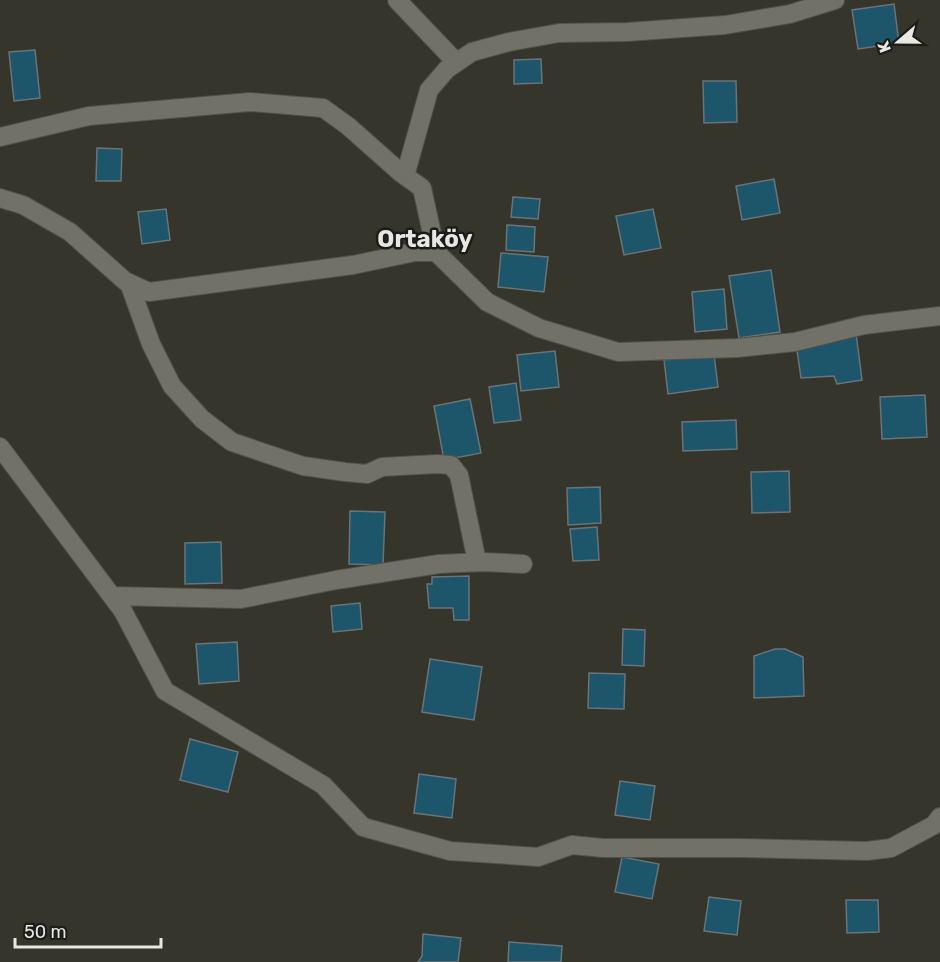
<svg xmlns="http://www.w3.org/2000/svg" width="940" height="962" viewBox="0 0 940 962" font-family="Rubik,sans-serif">
	<style>
		.building { fill: #1d566b; stroke: #697378; stroke-width: 1.5 }
		.lines { fill: none; stroke-linecap: round; stroke-linejoin: round }
		.street-casing { stroke: #51514a; stroke-width: 20 }
		.street { stroke: #717167; stroke-width: 18 }
		.labels { text-anchor: middle; stroke-width: 5; stroke-linejoin: round; paint-order: stroke }
		.quarter-label { font-size: 24px; font-weight: bold; fill: #e8e8e2; stroke: #1c1c18 }
	</style>
	<rect width="100%" height="100%" fill="#35352c"/>
	<path class="building" d="M894,4L899,43L858,49L852,10Z
		M35,50L40,98L14,101L9,52Z
		M541,59L542,83L514,84V60Z
		M703,81H736L737,122L704,123Z
		M97,148L122,149L121,181H96Z
		M774,179L780,213L742,220L736,186Z
		M513,197L540,199L538,219L511,217Z
		M166,209L170,240L142,244L138,212Z
		M653,209L661,248L624,255L616,216Z
		M507,225L535,227L534,252L506,250Z
		M501,253L548,257L544,292L498,287Z
		M771,270L780,332L739,338L729,276Z
		M724,289L727,329L695,332L692,292Z
		M856,333L862,380L837,384L834,376L801,378L797,350L825,344Z
		M555,351L559,387L521,391L517,355Z
		M714,354L718,387L668,394L664,360Z
		M516,383L521,420L494,423L489,387Z
		M925,395L927,437L882,439L880,397Z
		M470,399L481,453L444,460L434,406Z
		M736,420L737,449L683,451L682,422Z
		M789,471L790,512L752,513L751,472Z
		M600,487L601,523L568,525L567,488Z
		M350,511L385,512L383,565L349,564Z
		M597,527L599,560L573,561L570,529Z
		M221,542L222,583L185,584V543Z
		M469,576V620H454L453,608H429L427,584H432V577Z
		M360,603L362,629L333,632L331,606Z
		M623,629L645,630L644,666L622,665Z
		M237,642L239,681L199,684L196,644Z
		M775,649H785L803,657L804,696L754,698V656Z
		M430,659L482,667L474,720L422,712Z
		M589,673L625,674L624,709L588,708Z
		M190,739L238,752L228,792L180,780Z
		M419,774L456,779L452,818L414,813Z
		M620,781L655,786L650,820L615,815Z
		M622,857L659,864L652,899L615,892Z
		M709,897L741,901L737,935L704,931Z
		M846,900H878L879,932L847,933Z
		M423,934L461,938L458,962H418L422,956Z
		M509,942L562,946L561,962H508Z"/>
	<g class="lines">
		<g class="street-casing">
			<path id="street" d="M397,0L456,62
				M0,137L89,116L250,102L323,108L348,126L401,173L422,188L436,252
				M405,176L429,90L447,69L472,52L509,42L559,33L627,32L725,25L790,14L835,0
				M0,198L23,205L70,232L125,281L149,292L353,265L415,252H436L487,302L539,328L618,352L737,348L795,342L864,325L940,316
				M129,283L151,344L172,386L202,419L232,442L303,466L345,472L367,474L382,467L437,464L451,465L459,475L477,562
				M0,447L123,611L165,691L323,785L363,827L450,851L538,857L572,845L603,848H739L867,851L891,848L934,825L940,817
				M112,596L241,599L336,580L439,564L484,562L523,564"/>
		</g>
		<use href="#street" class="street"/>
	</g>
	<g class="labels">
		<g class="quarter-label">
			<text x="425" y="247">Ortaköy</text>
		</g>
	</g>
	<g transform="translate(898 42) rotate(250)" stroke="#1c1c18" stroke-width="4.5" paint-order="stroke">
	<path d="M0-4.5L10 22L0 15L-10 22Z" fill="#e8e8e2"/>
	<text y="-9" font-size="16" font-weight="bold" text-anchor="middle" fill="#e8e8e2">K</text>
	</g>
	<path d="M15 938v9h146v-9" fill="none" stroke="#e8e8e2" stroke-width="3"/>
	<text x="24" y="938" font-size="18" fill="#e8e8e2" stroke="#1c1c18" stroke-width="4.5" paint-order="stroke">50 m</text>
</svg>
